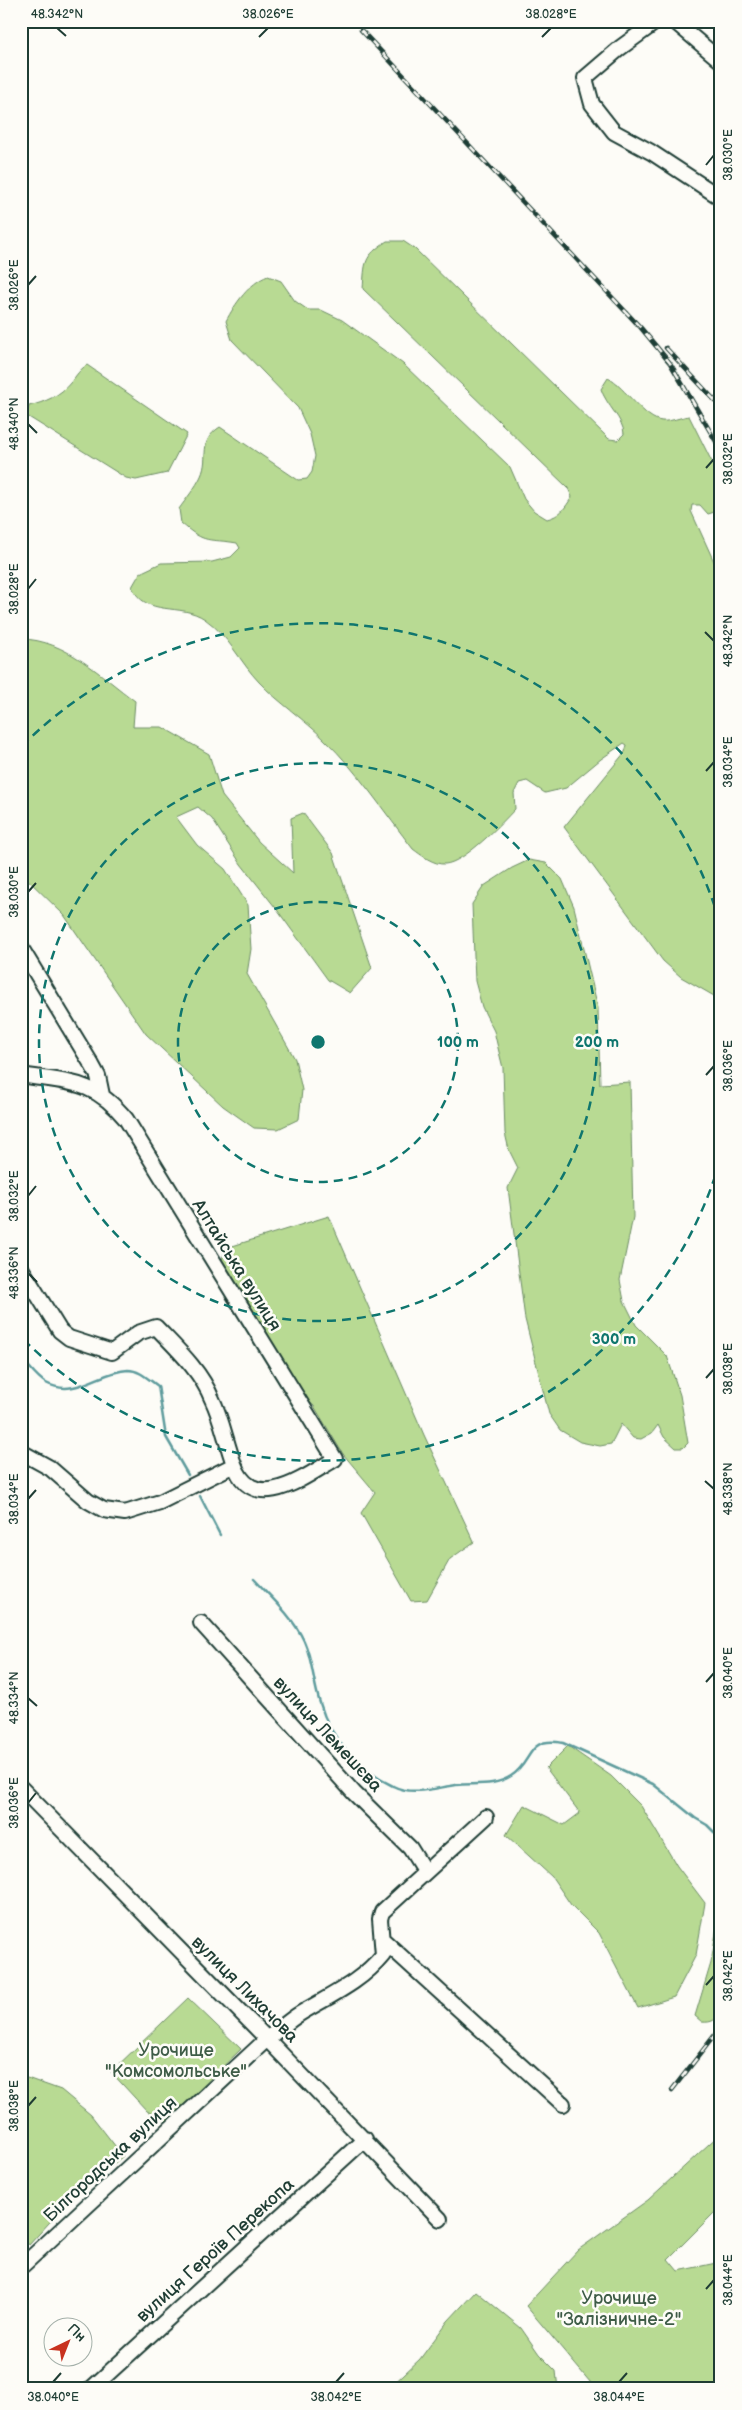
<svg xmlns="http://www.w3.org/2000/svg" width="742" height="2410" viewBox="0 0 742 2410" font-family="'Balsamiq Sans',sans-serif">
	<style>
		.green { fill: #b8da93; stroke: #6c8c64 }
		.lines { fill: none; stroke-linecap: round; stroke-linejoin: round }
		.stream { stroke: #5f9c9d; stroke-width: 2.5 }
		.minor-casing { stroke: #1f3d34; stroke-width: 18 }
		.minor { stroke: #fdfcf7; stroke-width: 14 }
		.rail-casing { stroke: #1f3d34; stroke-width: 4.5 }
		.rail { stroke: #fdfcf7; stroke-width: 2.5; stroke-dasharray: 8; stroke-linecap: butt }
		.ticks { fill: none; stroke: #1f3d34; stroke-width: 2 }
		.ring { fill: none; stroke: #0f766e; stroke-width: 2.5; stroke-dasharray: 9 6 }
		.labels { text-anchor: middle; stroke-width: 5; stroke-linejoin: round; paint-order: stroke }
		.street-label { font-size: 18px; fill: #1f3d34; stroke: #fdfcf7 }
		.park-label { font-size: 18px; fill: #3e5c47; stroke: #fdfcf7 }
		.centre { fill: #0f766e; stroke: #fdfcf7; stroke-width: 2.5 }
		.ring-label { font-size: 15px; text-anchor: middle; font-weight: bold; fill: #0f766e; stroke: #fdfcf7; stroke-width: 5; stroke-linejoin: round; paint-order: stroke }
		.neatline { fill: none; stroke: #1f3d34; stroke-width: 2 }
		.ticks-label { font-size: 12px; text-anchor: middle; fill: #1f3d34 }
	</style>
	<rect width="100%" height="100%" fill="#fdfcf7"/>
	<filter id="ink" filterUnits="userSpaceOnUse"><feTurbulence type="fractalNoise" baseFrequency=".02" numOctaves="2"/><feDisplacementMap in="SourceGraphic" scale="10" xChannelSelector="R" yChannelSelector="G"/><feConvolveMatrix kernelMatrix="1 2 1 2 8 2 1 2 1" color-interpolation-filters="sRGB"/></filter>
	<g filter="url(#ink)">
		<path class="green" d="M387,241H403L415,249L609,439L618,440L624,434C624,420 606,405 601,389L608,378C625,387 645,420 662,421C670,422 681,417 689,416L721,480V510L708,514L700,505H692L691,511L721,577V1000L681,977L663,961L564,827L625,752L627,745L624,743L601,759L566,788L545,793L527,781L519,783L514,793L515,809C502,823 464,863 445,864C434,865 421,855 413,849C385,813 358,772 325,740C304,719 279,703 259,682C240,662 228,635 205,619C180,602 146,618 132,587L140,573L161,563L212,562L231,557L240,548L237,543C208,538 206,545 181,523L179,509C186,499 196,487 201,476C210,456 197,442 220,427L298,480L307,479L312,472L315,456L310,434L298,408L232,340L226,321C235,304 249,283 268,276L281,281L295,301L308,310H321L342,320L403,364L510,467L524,499L534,511L547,519C560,516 565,508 572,497L568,488L363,289C365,262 363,257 387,241Z
			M87,365L187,434L167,473L136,480L126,478L27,416L29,406C45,402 60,396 71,382C77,375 79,370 87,365Z
			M21,639C65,639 102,677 135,701L133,727H162L209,754L222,796L259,842L293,873L291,818L303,813L333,853L372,968L350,993L328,980L275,907L241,864L212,819L198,807L176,817L197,845L225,869L248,905L251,949L247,974L295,1059L302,1090L299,1119L278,1129L254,1128L223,1106L146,1034L64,915L21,873Z
			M529,860L546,863L562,879L574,907L598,1008L600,1084L630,1082L633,1217L620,1280L624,1301L636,1325L667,1356L680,1395L688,1443L683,1448H676L664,1437L658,1425L652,1433L641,1439L633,1438L621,1424L611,1444L600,1446L580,1442L560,1430L549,1414L525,1319L508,1188L518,1168L509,1150L505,1133L503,1068L498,1048L494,1031L482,1007L475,981L472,904L484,886L512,868Z
			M329,1216L424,1435L474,1542L450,1559L427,1600L411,1601L361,1513L375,1492L343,1454L314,1406L291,1387L221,1262L226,1248Z
			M568,1746L611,1776L641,1806L677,1866L705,1903L696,1955L674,1997L638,2008L599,1933L571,1905L552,1877L506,1835L524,1805L564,1825L580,1813L546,1768Z
			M721,1902V2012C716,2020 712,2023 702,2022L695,2016L711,1963Z
			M188,1998L241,2049L167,2121L147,2111L111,2072Z
			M27,2078L61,2090L91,2115L123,2156L68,2202L29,2245L21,2235V2084Z
			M721,2133V2206L668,2259L678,2271L721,2262V2389H596L526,2306L578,2250L648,2200Z
			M476,2291L521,2328L539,2354L556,2371L558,2389H388L420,2359L448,2321Z"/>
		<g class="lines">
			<path class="stream" d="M21,1358C29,1366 37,1378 46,1383C76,1399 99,1371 128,1370C140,1370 149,1380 158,1386L166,1437L188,1475
				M200,1496L220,1535
				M254,1579C272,1598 293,1617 304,1641C313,1661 313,1683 320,1703C330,1739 359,1770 393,1786C412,1796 435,1788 456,1785C474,1783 494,1787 511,1776C534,1762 525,1736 563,1743L653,1784L695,1818L707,1825L721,1839"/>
			<g class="minor-casing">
				<path id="minor" d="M657,21L620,48L585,78L592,104L614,132L651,152L721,198
					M674,21L721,61
					M21,948L92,1065L98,1076L102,1095
					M21,1075C69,1083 93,1079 126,1119L335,1459C303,1478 253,1516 234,1464C226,1443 222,1419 212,1399C200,1370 177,1349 156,1327L138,1333L112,1352L69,1338L60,1331L21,1268
					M21,1452L50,1468L88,1501L104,1510L125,1513L160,1502L234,1465
					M201,1623L354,1793L410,1848L425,1872
					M21,1788L267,2039L440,2219
					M383,1940L563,2104
					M21,2267L267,2039C279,2030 289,2020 301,2013C331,1995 361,1982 383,1955L380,1919L382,1912L486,1817
					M91,2389L365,2139"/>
			</g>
			<use href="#minor" class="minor"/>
			<g class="rail-casing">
				<path id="rail" d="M361,30L641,328L670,363L721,450
					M666,348L721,407
					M672,2090L721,2027"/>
			</g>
			<use href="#rail" class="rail"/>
		</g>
	</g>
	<path class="ticks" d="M57,28L66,36M259,37L268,28M542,37L551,28M706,165L714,155M28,285L36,276M28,424L37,433M706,468L714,459M28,589L36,579M705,632L714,641M706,771L714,762M28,892L36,883M706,1075L714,1066M28,1196L36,1186M28,1273L37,1282M706,1378L714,1369M705,1481L714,1489M28,1499L36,1490M706,1682L714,1673M28,1698L37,1706M28,1803L36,1793M706,1985L714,1976M28,2106L36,2097M706,2289L714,2280M53,2382L61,2373M336,2382L344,2373M619,2382L627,2373"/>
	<g class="ring">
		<circle cx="318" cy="1042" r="140"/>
		<circle cx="318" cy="1042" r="279"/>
		<path d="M720 1161A419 419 0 0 1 22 1338M22 746A419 419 0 0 1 720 923"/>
	</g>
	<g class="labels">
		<g class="street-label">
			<text transform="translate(237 1265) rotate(58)" y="6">Алтайська вулиця</text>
			<text transform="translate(328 1734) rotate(47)" y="6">вулиця Лемешєва</text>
			<text transform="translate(245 1989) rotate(45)" y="6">вулиця Лихачова</text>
			<text transform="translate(110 2159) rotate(-43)" y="6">Білгородська вулиця</text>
			<text transform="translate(215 2250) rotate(-42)" y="6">вулиця Героїв Перекопа</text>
		</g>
		<g class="park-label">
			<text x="176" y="2056">Урочище<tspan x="176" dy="21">"Комсомольське"</tspan></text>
			<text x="619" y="2304">Урочище<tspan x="619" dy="21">"Залізничне-2"</tspan></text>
		</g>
	</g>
	<circle cx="318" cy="1042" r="8" class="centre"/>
	<g class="ring-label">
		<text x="458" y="1047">100 m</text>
		<text x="597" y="1047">200 m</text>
		<text x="614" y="1344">300 m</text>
	</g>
	<rect width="742" height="2410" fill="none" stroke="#fdfcf7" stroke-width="55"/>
	<g transform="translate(68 2342) rotate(43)"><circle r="24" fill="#fdfcf7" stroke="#a4b0a9"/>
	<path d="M0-4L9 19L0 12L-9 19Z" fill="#c8321e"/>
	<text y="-8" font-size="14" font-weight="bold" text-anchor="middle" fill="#1f3d34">Пн</text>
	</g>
	<rect x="28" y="28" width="686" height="2354" class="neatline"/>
	<g class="ticks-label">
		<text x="57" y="18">48.342°N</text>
		<text x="268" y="18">38.026°E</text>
		<text x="551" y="18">38.028°E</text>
		<text transform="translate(728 155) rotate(-90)" y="4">38.030°E</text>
		<text transform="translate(14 285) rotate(-90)" y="4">38.026°E</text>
		<text transform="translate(14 424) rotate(-90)" y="4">48.340°N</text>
		<text transform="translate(728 459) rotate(-90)" y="4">38.032°E</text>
		<text transform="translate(14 589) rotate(-90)" y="4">38.028°E</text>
		<text transform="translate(728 641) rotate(-90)" y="4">48.342°N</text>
		<text transform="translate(728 762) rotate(-90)" y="4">38.034°E</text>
		<text transform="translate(14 892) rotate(-90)" y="4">38.030°E</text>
		<text transform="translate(728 1066) rotate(-90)" y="4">38.036°E</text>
		<text transform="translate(14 1196) rotate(-90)" y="4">38.032°E</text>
		<text transform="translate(14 1273) rotate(-90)" y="4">48.336°N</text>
		<text transform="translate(728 1369) rotate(-90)" y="4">38.038°E</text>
		<text transform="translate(728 1489) rotate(-90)" y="4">48.338°N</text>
		<text transform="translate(14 1499) rotate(-90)" y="4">38.034°E</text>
		<text transform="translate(728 1673) rotate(-90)" y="4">38.040°E</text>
		<text transform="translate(14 1698) rotate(-90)" y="4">48.334°N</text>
		<text transform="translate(14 1803) rotate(-90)" y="4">38.036°E</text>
		<text transform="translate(728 1976) rotate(-90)" y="4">38.042°E</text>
		<text transform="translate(14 2106) rotate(-90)" y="4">38.038°E</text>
		<text transform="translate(728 2280) rotate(-90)" y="4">38.044°E</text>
		<text x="53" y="2401">38.040°E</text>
		<text x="336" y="2401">38.042°E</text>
		<text x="619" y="2401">38.044°E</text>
	</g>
</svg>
